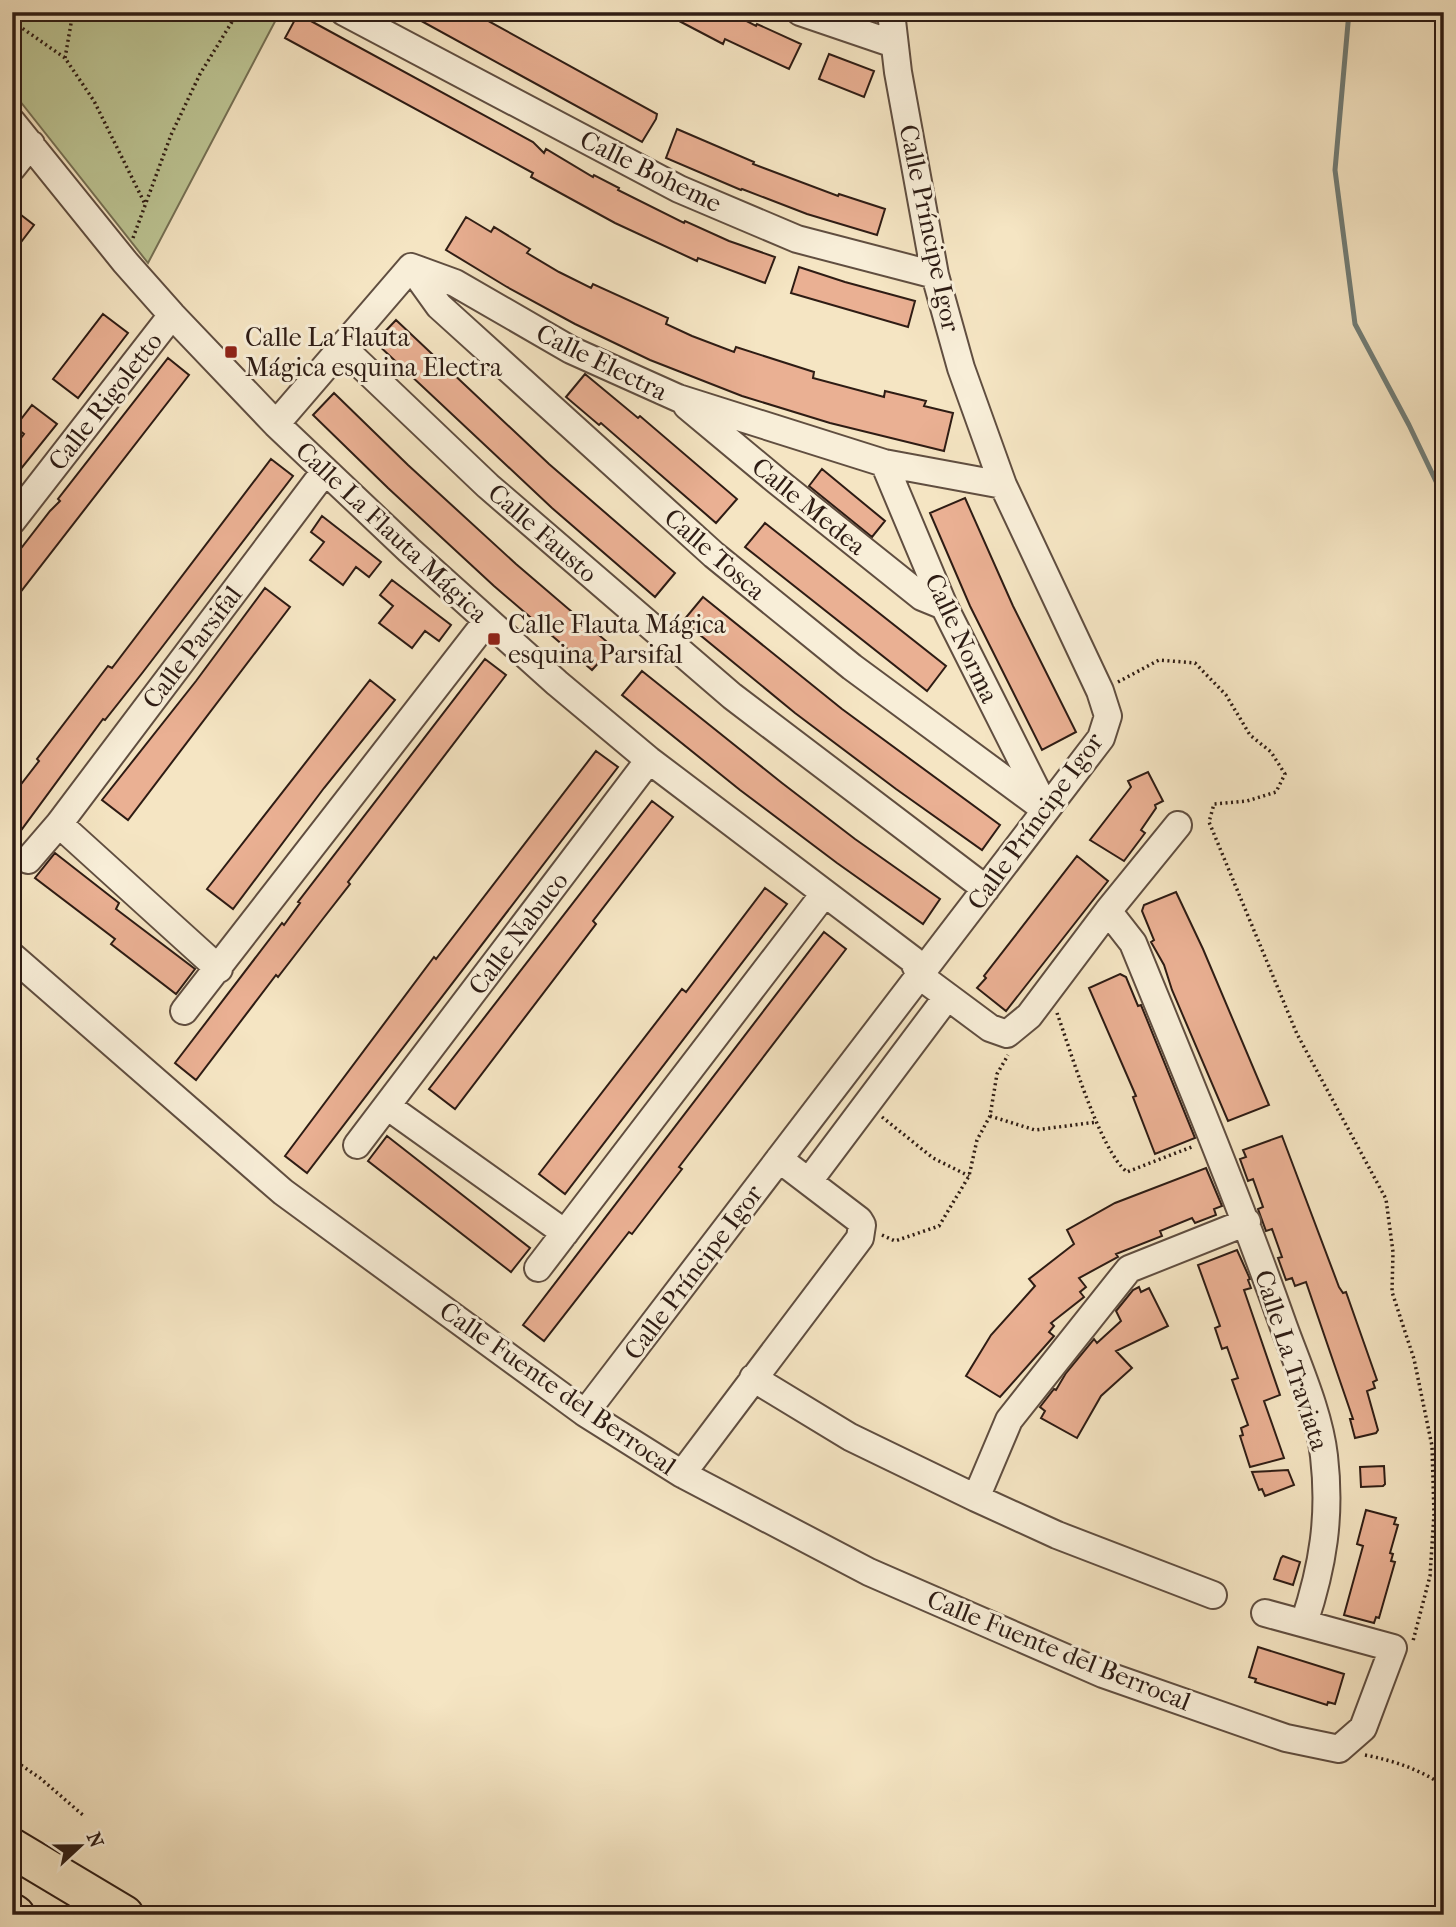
<svg xmlns="http://www.w3.org/2000/svg" width="1456" height="1927" viewBox="0 0 1456 1927" font-family="'IM FELL French Canon',serif">
	<style>
		.green { fill: #bcc493; stroke: #757054; stroke-width: 2 }
		.lines { fill: none; stroke-linecap: round; stroke-linejoin: round }
		.stream { stroke: #717d77; stroke-width: 5 }
		.building { fill: #eab093; stroke: #2e1c14; stroke-width: 2 }
		.minor-casing { stroke: #604e40; stroke-width: 30 }
		.highway-casing { stroke: #2e1c14; stroke-width: 42 }
		.path { stroke: #2e1c14; stroke-width: 3.5; stroke-dasharray: 2 3.5; stroke-linecap: butt }
		.minor { stroke: #f8eed8; stroke-width: 26 }
		.highway { stroke: #f5e5c3; stroke-width: 38 }
		.poi-dot { fill: #8f2418; stroke: #f8eed8; stroke-width: 2.5 }
		.labels { text-anchor: middle; stroke-width: 6; stroke-linejoin: round; paint-order: stroke }
		.street-label { font-size: 26px; fill: #2e1c14; stroke: #f8eed8 }
		.poi-label { font-size: 26px; fill: #2e1c14; stroke: #f8eed8; text-anchor: start }
	</style>
	<rect width="100%" height="100%" fill="#f5e5c3"/>
	<filter id="stains"><feTurbulence type="fractalNoise" baseFrequency=".00286" numOctaves="4"/><feColorMatrix values="0 0 0 0 .2 0 0 0 0 .09 0 0 0 0 .02 0 0 0 .5 -.17"/></filter>
	<radialGradient id="worn" r=".72"><stop offset=".6" stop-color="#630" stop-opacity="0"/><stop offset="1" stop-color="#630" stop-opacity=".3"/></radialGradient>
	<path class="green" d="M12,12H280L148,263L12,91Z"/>
	<g class="lines">
		<path class="stream" d="M1349,12L1335,170L1355,324L1409,425L1444,498"/>
	</g>
	<path class="building" d="M405,12H472L657,114L656,119L642,142Z
		M662,12H729L756,26L757,24L801,44L789,69L725,39L723,44Z
		M298,14L533,142L544,153L546,149L593,177L594,175L619,188L618,190L684,223L685,221L729,241L775,257L765,283L698,258L697,261L615,223L531,177L533,173L285,38Z
		M829,54L874,71L864,97L819,79Z
		M677,129L754,162L753,164L838,196L839,194L885,209L877,235L807,214L742,189L741,190L666,158Z
		M12,208L34,225L12,254Z
		M466,217L491,232L494,227L530,249L527,253L559,272L591,288L593,284L668,318L666,324L692,336L734,352L736,347L814,372L813,378L884,397L885,391L926,401L924,406L953,413L944,451L830,423L742,396L650,360L575,324L507,287L446,250Z
		M799,267L845,282L915,301L908,327L791,293Z
		M103,314L128,333L78,398L53,379Z
		M396,320L549,464L675,573L655,597L552,508L375,342Z
		M168,358L189,375L12,603V560L50,511L60,501L58,499Z
		M585,374L638,418L640,416L737,499L716,523L601,423L599,425L566,397Z
		M334,393L408,465L516,564L613,647L592,670L494,586L388,488L313,415Z
		M32,405L57,424L12,480V450L24,434L15,427Z
		M271,459L293,476L143,672L105,720L103,719L22,829L12,822V796L39,761L37,759L108,666L112,668Z
		M822,469L885,521L872,537L809,486Z
		M965,498L1013,606L1076,732L1042,750L970,606L930,513Z
		M322,516L381,562L369,577L356,567L343,585L310,560L324,542L311,532Z
		M765,523L946,666L927,691L745,547Z
		M392,580L451,625L439,641L425,631L412,648L379,623L393,606L380,595Z
		M265,588L290,607L128,820L102,800L196,681Z
		M703,597L842,709L1000,825L982,850L896,789L795,713L683,621Z
		M485,659L506,675L348,882L350,884L322,920L278,977L276,975L196,1080L175,1063L282,923L284,925L300,903L298,902Z
		M642,671L782,783L855,839L940,899L923,924L837,863L740,790L622,695Z
		M370,680L395,700L324,788L233,909L207,889Z
		M596,751L618,767L307,1173L285,1156L434,957L436,959Z
		M1148,772L1163,801L1155,805L1156,808L1141,830L1145,833L1124,861L1090,840L1131,787L1128,781Z
		M652,801L673,817L593,921L596,924L455,1109L429,1089Z
		M55,853L119,903L116,909L195,969L176,994L111,944L115,939L35,878Z
		M1077,856L1108,881L1006,1011L977,988L986,978L984,976Z
		M765,888L787,904L565,1194L539,1174L682,989L686,992Z
		M1176,892L1203,949L1269,1105L1228,1121L1172,990L1164,965L1151,942L1154,940L1142,911L1144,905Z
		M824,932L846,949L679,1167L682,1169L665,1191L632,1234L629,1232L544,1341L523,1325Z
		M1120,974L1126,977L1138,1006L1141,1005L1195,1138L1155,1154L1133,1097L1136,1096L1089,988Z
		M387,1136L530,1248L511,1272L368,1161Z
		M1282,1136L1339,1287L1343,1293L1346,1292L1377,1380L1373,1382L1375,1388L1367,1391L1378,1430L1376,1433L1355,1438L1350,1419H1353L1306,1282L1295,1286L1292,1278L1286,1280L1278,1258L1282,1257L1272,1229L1266,1231L1258,1209L1263,1207L1253,1179L1248,1181L1240,1159L1246,1157L1243,1150Z
		M1206,1168L1222,1206L1214,1209L1216,1215L1195,1223L1192,1218L1160,1231L1162,1236L1116,1254L1118,1257L1079,1278L1086,1287L1080,1292L1084,1297L1051,1323L1054,1326L1049,1332L1054,1336L1000,1397L966,1376L991,1335L1035,1286L1029,1279L1074,1244L1067,1230L1115,1203Z
		M1237,1250L1250,1279L1248,1280L1251,1288L1244,1290L1280,1395L1264,1401L1284,1458L1250,1467L1240,1436L1243,1435L1241,1428L1248,1425L1232,1380L1238,1378L1227,1347L1222,1349L1215,1328L1220,1326L1198,1265Z
		M1139,1287L1141,1292L1149,1288L1168,1326L1116,1351L1132,1368L1101,1396L1077,1438L1041,1418L1045,1411L1040,1407L1054,1389L1056,1390L1066,1373L1094,1339L1097,1343L1121,1321L1116,1311L1133,1290Z
		M1384,1466L1385,1484L1383,1486L1361,1487L1360,1467Z
		M1288,1470L1294,1485L1265,1496L1262,1489L1259,1490L1252,1472Z
		M1366,1510L1396,1518L1394,1524L1398,1525L1390,1553L1393,1554L1391,1561L1395,1562L1379,1618L1376,1617L1374,1623L1344,1615L1363,1546L1357,1544Z
		M1283,1556L1300,1562L1293,1585L1274,1579L1281,1558Z
		M1258,1647L1344,1674L1335,1704L1328,1702L1327,1705L1255,1682L1256,1679L1249,1677Z"/>
	<g class="lines">
		<g class="minor-casing">
			<path id="minor" d="M344,12L679,189L797,239L935,275
				M800,12L894,44
				M12,122L125,262L172,315L276,424L409,550L557,683L649,760L913,960L920,976L990,1028L1007,1034L1029,1016L1108,911L1178,825
				M12,168L31,144
				M411,267L439,306L714,555L852,667L1046,810
				M342,347L488,486L732,696L986,889
				M687,406L777,481L922,597L944,606
				M276,424L411,267L455,283L571,350L678,398L884,463L1003,485
				M884,463L944,606L1044,805
				M12,521L172,315
				M59,824L219,969
				M28,860L59,824L325,471
				M1108,911L1133,943C1184,1068 1236,1192 1281,1319C1296,1362 1319,1411 1324,1456C1331,1516 1323,1566 1304,1623
				M12,956L283,1192L585,1413L682,1474L869,1572L1103,1674L1286,1738L1339,1749L1363,1728L1393,1648L1265,1613
				M184,1011L487,621
				M387,1106L565,1233
				M357,1145L649,760
				M809,1181L947,997
				M538,1268L824,894
				M753,1378L850,1437L976,1498L1057,1535L1213,1595
				M585,1413L1101,738L1108,716L1100,691L1003,485L961,368L935,275L898,72L891,12
				M682,1474L860,1238L862,1225L859,1220L779,1159
				M976,1498L1009,1420L1129,1269L1247,1222"/>
		</g>
		<g class="highway-casing">
			<path id="highway" d="M12,1848L124,1915
				M12,1913L15,1915"/>
		</g>
		<path class="path" d="M12,26L22,28L65,58L94,101L145,204
			M65,58L73,12
			M133,238L171,135L200,74L238,12
			M1118,682L1159,660L1195,663L1226,695L1250,735L1271,752L1285,774L1276,792L1247,801L1214,804L1209,822L1297,1034L1386,1199L1393,1252L1392,1292L1414,1359L1432,1446L1434,1514L1430,1576L1413,1641
			M1057,1013C1070,1049 1100,1151 1127,1172L1194,1146
			M990,1116L1035,1130L1097,1122
			M882,1117L933,1158L969,1176
			M882,1235L895,1241L939,1226L969,1176L977,1140L990,1116L997,1074L1008,1055
			M1365,1755C1395,1761 1419,1769 1444,1786
			M12,1759L40,1778L84,1816"/>
		<use href="#minor" class="minor"/>
		<use href="#highway" class="highway"/>
	</g>
	<g class="poi-dot">
		<rect x="224" y="345" width="14" height="14" rx="3.5"/>
		<rect x="487" y="632" width="14" height="14" rx="3.5"/>
	</g>
	<g class="labels">
		<g class="street-label">
			<text transform="translate(651 171) rotate(26)" y="9">Calle Boheme</text>
			<text transform="translate(930 228) rotate(78)" y="9">Calle Príncipe Igor</text>
			<text transform="translate(602 362) rotate(26)" y="9">Calle Electra</text>
			<text transform="translate(105 401) rotate(-52)" y="9">Calle Rigoletto</text>
			<text transform="translate(809 506) rotate(39)" y="9">Calle Medea</text>
			<text transform="translate(392 532) rotate(43)" y="9">Calle La Flauta Mágica</text>
			<text transform="translate(543 533) rotate(41)" y="9">Calle Fausto</text>
			<text transform="translate(715 554) rotate(41)" y="9">Calle Tosca</text>
			<text transform="translate(962 638) rotate(65)" y="9">Calle Norma</text>
			<text transform="translate(192 647) rotate(-53)" y="9">Calle Parsifal</text>
			<text transform="translate(1035 821) rotate(-54)" y="9">Calle Príncipe Igor</text>
			<text transform="translate(518 933) rotate(-53)" y="9">Calle Nabuco</text>
			<text transform="translate(693 1272) rotate(-53)" y="9">Calle Príncipe Igor</text>
			<text transform="translate(1292 1360) rotate(72)" y="9">Calle La Traviata</text>
			<text transform="translate(558 1388) rotate(35)" y="9">Calle Fuente del Berrocal</text>
			<text transform="translate(1059 1650) rotate(22)" y="9">Calle Fuente del Berrocal</text>
		</g>
		<g class="poi-label">
			<text x="245" y="346">Calle La Flauta<tspan x="245" dy="30">Mágica esquina Electra</tspan></text>
			<text x="508" y="633">Calle Flauta Mágica<tspan x="508" dy="30">esquina Parsifal</tspan></text>
		</g>
	</g>
	<rect width="1456" height="1927" fill="none" stroke="#f5e5c3" stroke-width="42"/>
	<rect x="14" y="14" width="1428" height="1899" fill="none" stroke="#2e1c14" stroke-width="3.5"/>
	<rect x="21" y="21" width="1414" height="1885" fill="none" stroke="#2e1c14" stroke-width="2"/>
	<g transform="translate(80 1846) rotate(68)" stroke="#f8eed8" stroke-width="5" paint-order="stroke">
	<path d="M0-5L12 26L0 18L-12 26Z" fill="#2e1c14"/>
	<text y="-10" font-size="19" font-weight="bold" text-anchor="middle" fill="#2e1c14">N</text>
	</g>
	<rect width="100%" height="100%" filter="url(#stains)"/>
	<rect width="100%" height="100%" fill="url(#worn)"/>
</svg>
